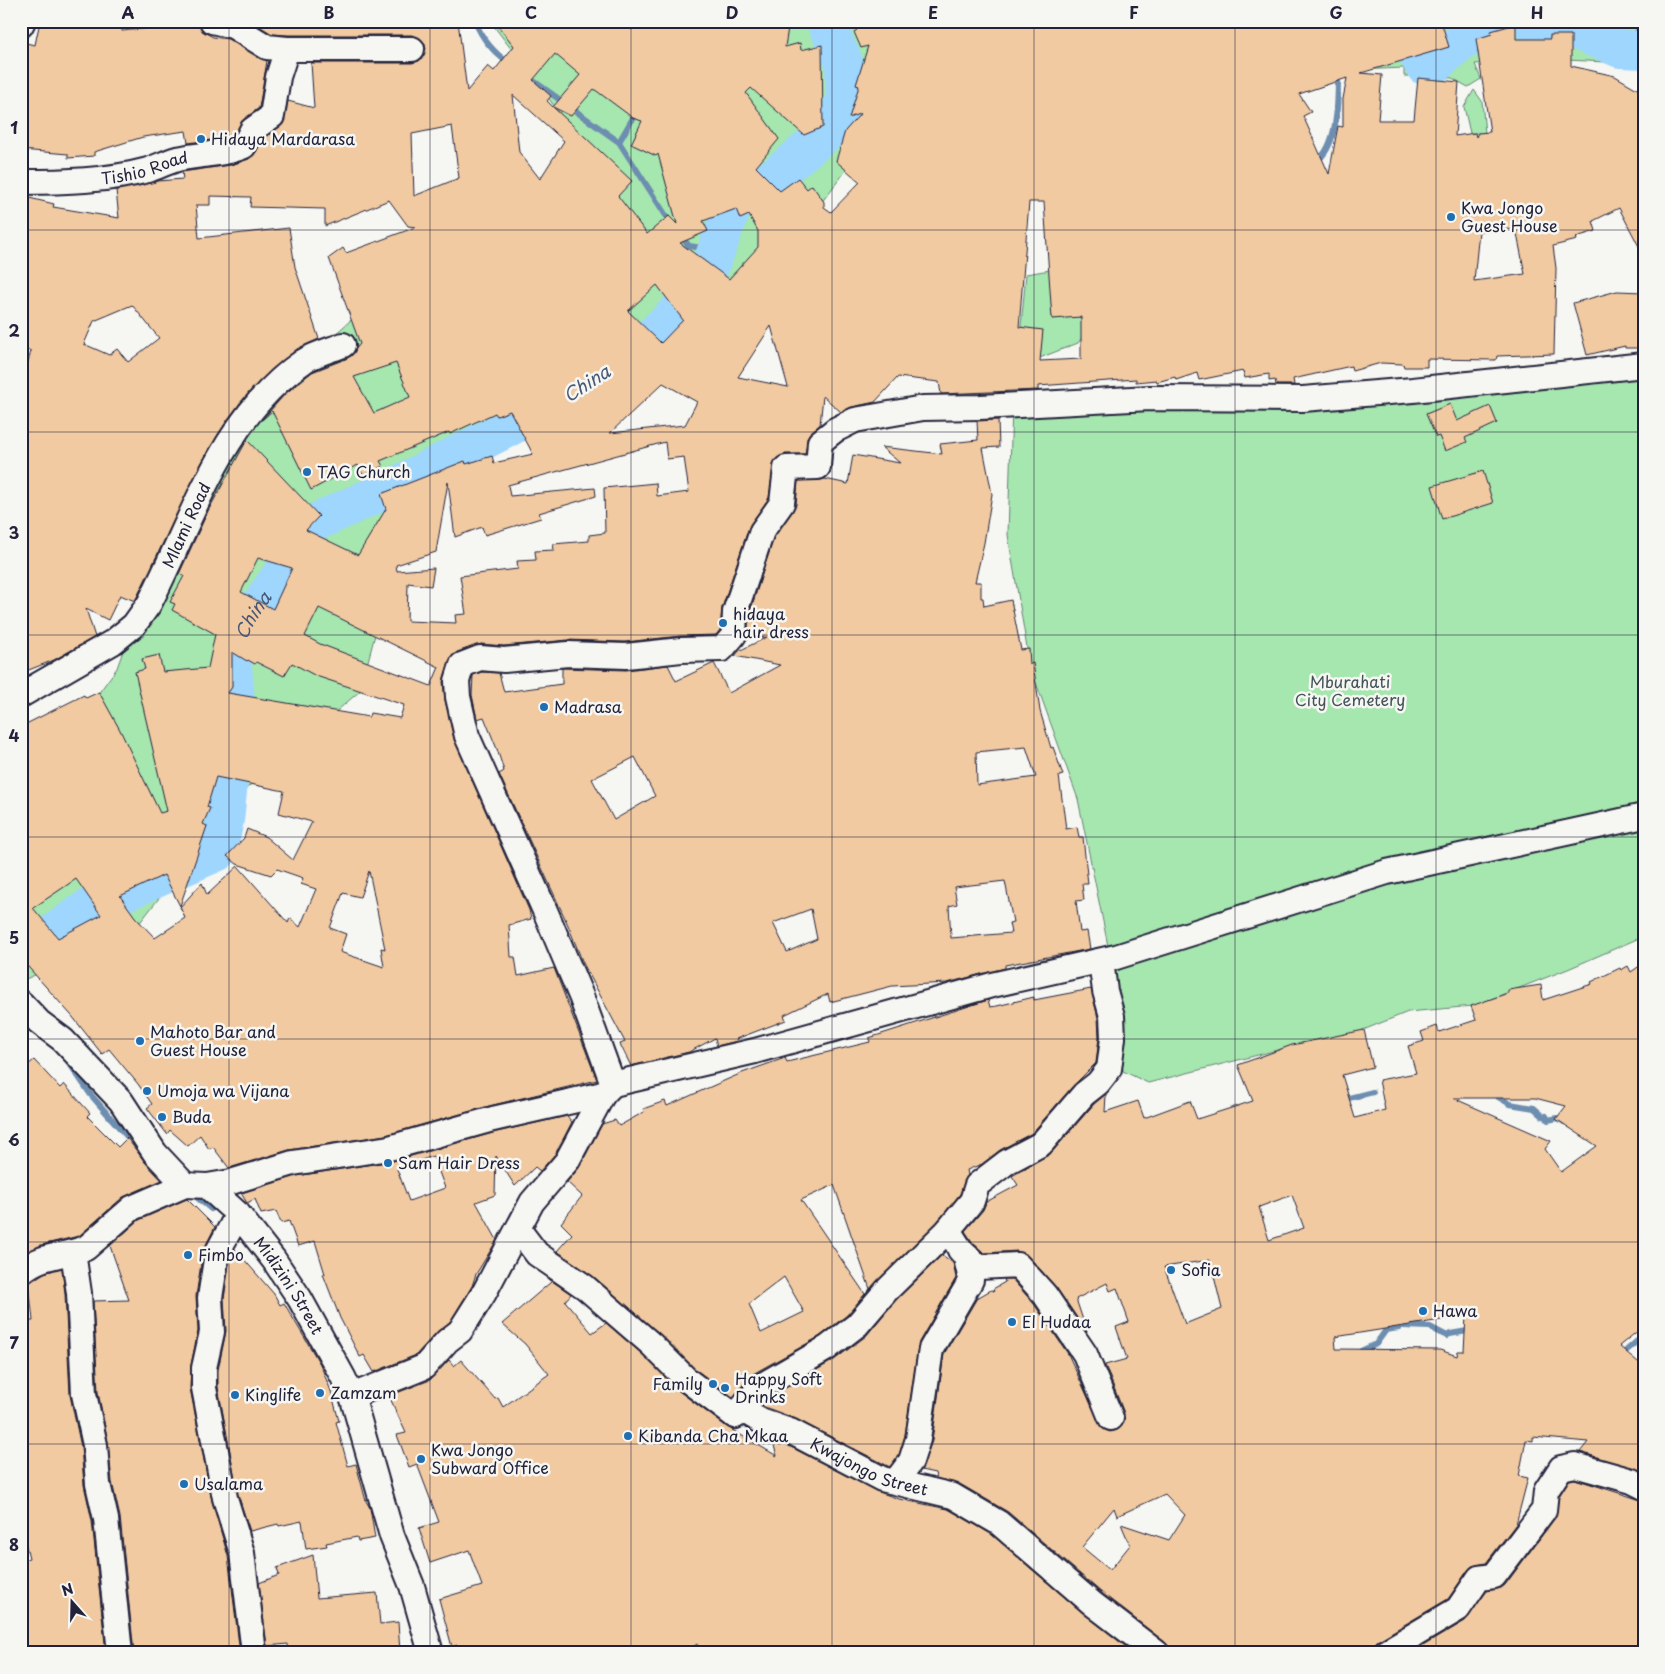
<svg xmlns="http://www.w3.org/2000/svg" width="1665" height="1674" viewBox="0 0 1665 1674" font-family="'Playpen Sans',sans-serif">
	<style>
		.green { fill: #a6e6af; stroke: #648475 }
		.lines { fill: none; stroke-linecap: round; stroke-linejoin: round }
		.stream { stroke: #6d8eb0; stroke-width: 6 }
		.river { stroke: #9fd6fe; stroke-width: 38 }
		.building { fill: #f2caa2; stroke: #22223b; fill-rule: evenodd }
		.minor-casing { stroke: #22223b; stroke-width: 28 }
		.minor { stroke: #f6f6f2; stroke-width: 24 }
		.grid { fill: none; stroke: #22223b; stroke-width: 1; stroke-opacity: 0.55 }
		.poi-dot { fill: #1f6fb2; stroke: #f6f6f2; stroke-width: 2 }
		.labels { text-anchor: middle; stroke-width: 5; stroke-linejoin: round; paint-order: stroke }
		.poi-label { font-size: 16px; fill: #22223b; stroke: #f6f6f2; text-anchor: start }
		.street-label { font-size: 16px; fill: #22223b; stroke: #f6f6f2 }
		.park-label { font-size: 16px; fill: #435358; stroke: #f6f6f2 }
		.water-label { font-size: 18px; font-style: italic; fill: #485876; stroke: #f6f6f2 }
		.neatline { fill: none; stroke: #22223b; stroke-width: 2 }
		.grid-label { font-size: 16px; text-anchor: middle; font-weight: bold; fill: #22223b }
	</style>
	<rect width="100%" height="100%" fill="#f6f6f2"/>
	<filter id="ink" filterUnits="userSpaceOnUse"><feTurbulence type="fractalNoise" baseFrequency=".02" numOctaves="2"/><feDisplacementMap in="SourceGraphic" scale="10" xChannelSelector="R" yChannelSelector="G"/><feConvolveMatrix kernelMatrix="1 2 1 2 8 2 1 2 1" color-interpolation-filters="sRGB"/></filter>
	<g filter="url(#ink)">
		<path class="green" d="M490,21H961L791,242L724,299L466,452L395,560L360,691L241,793L131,934L21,981V775L57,750L117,668L183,481L244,415L395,281L589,152Z
			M1295,21H1644V64L1548,59L1475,64L1481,79L1468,87L1452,78L1404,76V68L1358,70Z
			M1474,90L1482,101L1485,133H1470L1464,107Z
			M1062,268L1074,313L1090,326L1078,343L1037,359L1021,326L1026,274Z
			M1644,370V936L1568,969L1473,1006L1408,1012L1348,1036L1301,1044L1148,1083L1123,1071L1107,941L1078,799L1030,666L1008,535L1012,406Z"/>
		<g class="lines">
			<path class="stream" d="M475,21C482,39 494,53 510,64
				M1572,21L1574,31
				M1635,48L1636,35L1642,21
				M528,77L619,142L672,225
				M619,142L637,111
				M1315,162C1339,148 1338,97 1338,73
				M680,235L689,246L715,250
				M68,1061L91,1095L144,1156
				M1493,1094L1510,1104L1534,1108L1543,1116
				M1341,1100L1373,1092
				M1546,1116L1548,1120L1558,1118L1564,1122
				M190,1192L211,1209
				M1403,1326L1430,1327L1447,1336
				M1450,1334L1473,1330
				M1361,1351L1376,1344L1386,1330L1399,1328
				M1619,1357L1644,1335"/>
			<g class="river">
				<path d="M1407,21L1411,43L1424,66L1432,67L1462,41L1480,34L1500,21"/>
				<path d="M1528,21L1575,31"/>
				<path d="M1577,31L1620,49L1644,50"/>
				<path d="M625,360L668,321L704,283L733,206L776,175L835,126L845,98L844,62L825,21"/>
				<path id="s1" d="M31,949L86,909L218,852L225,820L234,734L236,701L232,655L250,619L287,566L303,528L401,483L563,400"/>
			</g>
		</g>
		<path class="building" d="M40,21H120L122,31L162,27V22L199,23L202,31L213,37L228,39L267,61L259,108L244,119L234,135L218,139L188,143L186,131L143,137L94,152V156L68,158V154L21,150V42L35,45Z
			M251,21H458L467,91L488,66L494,71L514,46L494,21H578L583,28L592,21H626L632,30L640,21H789L785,47L800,43L801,50L822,45L823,127L804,135L751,88L746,93L779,139L756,167L780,191L798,178L807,189L812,185L824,202V207L831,212L860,182L836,161L845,131L861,113L849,118L859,86L856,85L868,46L861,48L854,32L857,30L854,21H1441L1449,47L1361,73L1382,75L1378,120H1414L1418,78L1459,82L1455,136L1475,133L1476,137L1478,133L1490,132L1476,39L1492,34L1491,31L1516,24V39H1550V35H1571V66L1615,76L1644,93V256L1619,208L1593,221L1596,231L1576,237L1577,240L1553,246L1556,268L1554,354L1497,356L1496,360L1427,359V367H1404L1403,364L1381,363L1352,371L1351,366L1293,379L1294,385H1276L1275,380L1269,381V374L1245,378L1243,371L1199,380L1197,373L1176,380L1175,377L1157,382L1156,380L1136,382V379L1038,386V390L941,394L939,382L898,377L875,402L852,407L841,412L823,396L820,425L808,436L805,454H785L774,461L769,498L749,527L722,608L720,630L716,635L680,636L625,642L568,640L504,646L481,644L457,652L449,661L443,682L445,700L454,739L529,910L531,919L509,925L511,957H515L518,976L554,968L597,1080L489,1106L386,1135L289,1150L229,1168L213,1147L209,1149L200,1135L188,1146L170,1130L167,1134L147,1108L152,1104L138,1084L109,1049L102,1054L72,1016L21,959V731L25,728L24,725L84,695L86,698L99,692L120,730L160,813L167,811L135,672L145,669L142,659L159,655L163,672L208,668L215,634L172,610L175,604L170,602L184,576L179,574L208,511L247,440L319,516L306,530L358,555L386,509L381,494L465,461L466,464L492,456L494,463L533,454L510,411L497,416L495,413L450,434L449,432L380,461L383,466L363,475L358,465L311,490L272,411L262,420L285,394L312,372L348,358L360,344L329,258L343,248L346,253L416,227L408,226L389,200L325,226V209L250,207L251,197L210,196V205H196L199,238L289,228L295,267L319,339L297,349L267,374L241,402L219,433L200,466L135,601L120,595L108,620L86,609L95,637L54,660L21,673V386L31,351L21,348V196L54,204L53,207L119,218L116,190L158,181L183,179L182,172L231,165L249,159L256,152L263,139L283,124L288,101L314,108L311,63H412L419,61L426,49L424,42L412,35H288L272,34ZM555,54L580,75L553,107L547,101L551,96L533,80ZM1347,78L1343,99V127L1338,126L1329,174L1303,116L1311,112L1299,94ZM594,89L633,118L642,121L631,144L656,156L658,154L677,224L669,216L647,234L618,196L632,181L553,107L571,116ZM513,95L564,141L540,179L519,152ZM452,126L459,178L414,196L412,134ZM1029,202H1044L1052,319L1081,317V359L1040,361L1043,330L1019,327ZM736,209L740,219L749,215L758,231V247L729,279L680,243L708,231L703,221ZM1516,229L1525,274L1474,281L1479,231ZM657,285L683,320L661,343L628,311ZM132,305L159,338L128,362L117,349L109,355L84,344L94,321ZM771,326L788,387L738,377ZM396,363L410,397L374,413L354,377ZM663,383L697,402L685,425L610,433ZM665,442L667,459L684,457L689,492L657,496L656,483L604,488L605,533L589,535V541L553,544L554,550L535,551L536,560L517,561L518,569L460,576L466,614L455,615L456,623L407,621L408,583L431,586L434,568L397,571L396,565L436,552L448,482L455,537L482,527L485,535L541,518L539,513L596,496L595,488L510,496L508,485ZM258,558L292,568L273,609L241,592ZM319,608L439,667L431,686L320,644L305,636ZM232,652L247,661L248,660L255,664L256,662L284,676L292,663L316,676L404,705L400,718L370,713L369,717L228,693L232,687ZM216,777L284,791L279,813L312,822L293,860L266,837L247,829L244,838L227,856L237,864L271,875L277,869L303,878L301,884L316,889L300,927L290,918L288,923L238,866L207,895L202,883L180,907L185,918L155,938L135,917L120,896L164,875L180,906L207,826L203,824L210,808L207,807ZM369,871L385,949L381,948L384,967L340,952L346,934L330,928L343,893L360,897ZM76,879L101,915L58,938L33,908Z
			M1617,291L1642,292L1640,348H1625V346L1587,355L1573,303Z
			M1450,404L1457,421L1490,406L1497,423L1465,438L1467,442L1445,451L1439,436L1436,437L1426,414Z
			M998,420L999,447L983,448L992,494L984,543L975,582H981V598H983L984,606L1011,600L1021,650L1029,649L1030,664L1033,663L1040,711L1051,748L1053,747L1063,775L1059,776L1066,829L1077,827L1079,837H1083L1088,884H1082L1084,900L1076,901L1080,932L1087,931L1090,949L1005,965V968L947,983L892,986L830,1002L828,994L784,1015L786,1020L736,1039L737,1041L717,1046L715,1038L689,1052L631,1066L620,1044L625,1042L583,963L568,925L499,774L504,771L497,749L484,717L477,719L472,695L473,675L482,672L499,673L504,692L562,684V668L626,670L668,665L676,681L714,663L729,693L780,665L735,656L739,651L767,637L747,639L749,615L774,537L796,505L798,481L825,479L848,484L853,455L900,463L881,447L942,454L940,444L978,440L977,421ZM1026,747L1036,777L977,785L976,752ZM635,757L655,796L614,820L592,779ZM1005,881L1013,922L1009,923L1011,933L951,938L949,906L957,904L954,887ZM811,909L817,939L787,952L773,923Z
			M1483,471L1493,503L1442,519L1432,486Z
			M1644,963V1326L1619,1346L1644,1367V1472L1580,1452L1588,1442L1533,1437V1441L1526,1440L1519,1476L1528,1478L1516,1524L1486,1563L1472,1566L1468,1570L1448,1599L1377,1641L1370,1653H1170L1165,1642L1102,1593L1008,1512L960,1484L936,1478L935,1473L921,1470L932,1441L944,1354L977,1298L991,1290L994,1291L993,1289L1005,1282L1004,1279H1012L1034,1304L1068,1354L1102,1428L1110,1432L1117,1430L1122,1426L1124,1413L1105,1365L1127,1359L1116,1327L1129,1322L1117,1288L1110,1291L1107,1283L1076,1299L1087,1332L1056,1287L1028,1256L1017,1251L984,1253L973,1243L965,1231L983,1210L986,1202L1018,1185L1012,1176L1051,1153L1094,1104L1106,1094L1105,1112L1138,1101L1144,1118L1190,1101L1197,1119L1253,1101L1238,1065L1292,1045L1364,1030L1373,1067L1342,1075L1355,1118L1385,1110L1379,1080L1416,1073L1408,1046L1424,1041L1421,1032L1437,1026L1439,1032L1476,1020L1471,1006L1508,993V990L1541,985L1543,1000L1592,984L1591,982L1620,968L1621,970L1628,966L1631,972ZM1453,1098H1535L1566,1106L1556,1119L1597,1146L1561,1172L1545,1149L1551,1141ZM1292,1195L1304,1228L1269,1240L1259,1207ZM1210,1260L1222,1309L1185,1324L1164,1267ZM1466,1316L1464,1351H1458L1457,1356L1440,1350L1336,1349L1335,1337ZM1165,1494L1185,1515L1169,1540L1121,1524L1130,1545L1110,1570L1082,1547L1114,1508L1117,1516Z
			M1091,989L1098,1018L1099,1037L1096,1063L1074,1085L1032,1133L1000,1150L982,1164L967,1170L968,1175L960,1194L938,1221L870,1289L834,1185L801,1200L865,1294L847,1315L819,1337L751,1375L733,1397L696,1370L660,1334L594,1277L557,1251L572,1234L561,1223L582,1196L567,1182L579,1168L602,1124L615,1120L619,1126L644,1112L643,1109L665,1101L667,1106L742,1073L785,1058L787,1062L870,1042L869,1038L988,1000L990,1007L997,1006L1034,997V1000ZM784,1277L804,1312L761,1333L749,1304Z
			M34,1060L60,1088L64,1084L90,1113L87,1116L118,1147L127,1138L145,1162L162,1180L123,1197L79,1236L41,1245L21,1255V1071Z
			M567,1116L572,1122L556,1153L540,1171L535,1167L515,1186L496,1156L495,1195L476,1202L497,1240L476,1274L472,1286L450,1322L437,1332L416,1355L374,1372L364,1355L360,1357L340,1318L323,1274H325L315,1241L298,1246L289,1221L281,1223L276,1211L261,1214L255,1199L247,1203L241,1193L296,1176L393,1161L496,1132ZM433,1156L445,1188L409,1201L397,1169Z
			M187,1199L215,1227L203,1251L196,1296L198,1331L191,1365L190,1388L212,1501L228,1556L240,1653H134L120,1517L112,1482L108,1442L98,1392L93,1301L129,1300L110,1246L139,1220Z
			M235,1249L274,1294L280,1305L284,1303L320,1364L331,1391L339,1421L336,1422L348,1466L356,1464L366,1501L370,1508L375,1538L358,1541L357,1537L326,1543L327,1546L306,1549L302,1521L279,1526L278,1524L250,1531L238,1495L218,1387V1370L226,1331L224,1299L230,1257Z
			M942,1255L953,1263L956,1278L919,1342L905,1436L899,1455L890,1467L796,1419L762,1406L770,1397L834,1360L866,1336L896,1300Z
			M62,1268L65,1294L70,1395L81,1447L84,1485L92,1521L106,1653H21V1561L29,1558L21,1526V1321H33L29,1283L44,1273Z
			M549,1279L571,1294L565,1301L592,1333L606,1323L642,1354L679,1391L727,1427L777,1456L772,1439L785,1444L876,1491L899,1499L948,1509L991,1534L1084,1614L1134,1653H703L697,1644L683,1653H458L457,1645L452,1647L439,1599L482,1586L469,1550L430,1563L419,1528L439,1522L417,1464L409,1467L397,1435L406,1433L389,1396L430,1380L449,1360L454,1366L461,1360L495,1399L498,1398L503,1407L549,1374L525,1344L502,1324L551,1282Z
			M1575,1479L1644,1501V1653H1411L1465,1621L1487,1591L1501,1588L1505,1585L1555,1518L1559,1496L1569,1480Z
			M313,1555L317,1598L377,1593L380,1624L398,1622L400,1653H289L288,1644L267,1646L259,1583L279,1575L277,1568Z"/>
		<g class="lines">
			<g class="minor-casing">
				<g id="minor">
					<path d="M212,21L233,26L267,47L287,49H412"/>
					<path d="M21,25L23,21"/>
					<path id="s2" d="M21,182C63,182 107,181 148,170C157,167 167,162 177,159C199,154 224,155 244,146L252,130L272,116L278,77L287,49"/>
					<path id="s3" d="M21,695L113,642L134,625L149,604C193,519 221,418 304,361C315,354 330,350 343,345"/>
					<path id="s4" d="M21,1003L39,1022L63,1040L121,1101L155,1153L185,1185L207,1186L238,1214L274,1260L300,1299L343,1377L352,1396L392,1536L412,1586L431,1653"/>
					<path d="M613,1084L581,996L546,913L467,736L458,697L457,681L462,665L480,658L504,660L568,654L626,656L681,650L722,649L734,635L735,612L762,531L782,503L786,468L818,467L820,442L835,430L855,420L923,408L980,407L1150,398L1303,399L1413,390L1644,365"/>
					<path d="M207,1186L231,1182L293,1163L389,1148L493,1119L603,1094L613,1084L755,1051L992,985L1116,957L1387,872L1644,816"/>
					<path d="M238,1214L217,1253L210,1298L212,1332L204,1368V1388L225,1498L242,1553L254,1653"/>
					<path id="s5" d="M518,1229L537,1254L585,1287L651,1344L687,1380L735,1416L744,1411L761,1421L790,1431L882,1479L953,1496L999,1523L1093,1604L1157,1653"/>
					<path d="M960,1250L979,1267L1018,1265L1045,1295L1085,1354L1111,1418"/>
					<path d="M21,1272C36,1258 54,1256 73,1252"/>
					<path d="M352,1396L424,1367L447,1341L460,1331L484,1293L532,1202L567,1161L603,1094"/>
					<path d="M735,1416L761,1386L827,1348L857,1325L886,1291L948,1230L972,1201L977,1185L1007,1162L1041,1144L1084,1094L1098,1083L1109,1069L1113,1038L1112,1016L1105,991L1101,961"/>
					<path d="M896,1481L911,1461L918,1439L931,1349L971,1280L966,1258L948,1230"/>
					<path d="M120,1653L106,1519L98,1484L95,1445L84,1394L79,1293L73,1252L86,1248L132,1208L185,1185"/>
					<path d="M1384,1653L1458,1609L1479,1578L1494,1576L1544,1510L1546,1491L1561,1468L1575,1465L1632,1481L1644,1487"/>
				</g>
			</g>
			<use href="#minor" class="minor"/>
		</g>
	</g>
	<path class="grid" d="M229,21V1653M430,21V1653M631,21V1653M832,21V1653M1034,21V1653M1235,21V1653M1436,21V1653M21,230H1644M21,432H1644M21,635H1644M21,837H1644M21,1039H1644M21,1242H1644M21,1444H1644"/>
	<g class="poi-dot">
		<circle cx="201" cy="139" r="5"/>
		<circle cx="1451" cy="217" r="5"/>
		<circle cx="307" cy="472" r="5"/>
		<circle cx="723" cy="623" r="5"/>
		<circle cx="544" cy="707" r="5"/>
		<circle cx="140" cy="1041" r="5"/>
		<circle cx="147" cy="1091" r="5"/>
		<circle cx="162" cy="1117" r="5"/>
		<circle cx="388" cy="1163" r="5"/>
		<circle cx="188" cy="1255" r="5"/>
		<circle cx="1171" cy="1270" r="5"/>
		<circle cx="1423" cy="1311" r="5"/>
		<circle cx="1012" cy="1322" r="5"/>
		<circle cx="713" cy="1384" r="5"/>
		<circle cx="725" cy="1388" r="5"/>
		<circle cx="320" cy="1393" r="5"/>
		<circle cx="235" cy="1395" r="5"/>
		<circle cx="628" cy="1436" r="5"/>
		<circle cx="421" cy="1459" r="5"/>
		<circle cx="184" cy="1484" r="5"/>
	</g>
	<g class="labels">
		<g class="poi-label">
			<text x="211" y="145">Hidaya Mardarasa</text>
			<text x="1461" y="214">Kwa Jongo<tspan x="1461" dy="18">Guest House</tspan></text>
			<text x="317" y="478">TAG Church</text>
			<text x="733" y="620">hidaya<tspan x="733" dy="18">hair dress</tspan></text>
			<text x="554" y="713">Madrasa</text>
			<text x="150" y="1038">Mahoto Bar and<tspan x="150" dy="18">Guest House</tspan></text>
			<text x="157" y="1097">Umoja wa Vijana</text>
			<text x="172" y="1123">Buda</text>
			<text x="398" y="1169">Sam Hair Dress</text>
			<text x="198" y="1261">Fimbo</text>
			<text x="1181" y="1276">Sofia</text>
			<text x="1433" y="1317">Hawa</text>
			<text x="1022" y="1328">El Hudaa</text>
			<text x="735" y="1385">Happy Soft<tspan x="735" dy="18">Drinks</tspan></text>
			<text x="703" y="1390" text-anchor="end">Family</text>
			<text x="330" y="1399">Zamzam</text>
			<text x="245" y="1401">Kinglife</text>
			<text x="638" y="1442">Kibanda Cha Mkaa</text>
			<text x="431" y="1456">Kwa Jongo<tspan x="431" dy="18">Subward Office</tspan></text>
			<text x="194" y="1490">Usalama</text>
		</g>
		<g class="street-label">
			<text dy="6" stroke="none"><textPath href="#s2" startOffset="125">Tishio Road</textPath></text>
			<text dy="6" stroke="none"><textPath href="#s3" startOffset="246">Mlami Road</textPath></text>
			<text dy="6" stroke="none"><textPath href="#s4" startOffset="398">Midizini Street</textPath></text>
			<text dy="6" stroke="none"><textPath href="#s5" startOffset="436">Kwajongo Street</textPath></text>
		</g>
		<g class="park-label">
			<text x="1350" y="688">Mburahati<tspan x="1350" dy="18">City Cemetery</tspan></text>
		</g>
		<g class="water-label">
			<text transform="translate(587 384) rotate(-33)" y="6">China</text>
			<text dy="6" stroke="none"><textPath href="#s1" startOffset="455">China</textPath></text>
		</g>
	</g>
	<rect width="1665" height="1674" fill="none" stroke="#f6f6f2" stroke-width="55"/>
	<g transform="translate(72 1602) rotate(340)" stroke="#f6f6f2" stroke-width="4" paint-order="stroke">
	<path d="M0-4L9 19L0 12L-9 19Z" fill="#22223b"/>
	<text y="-8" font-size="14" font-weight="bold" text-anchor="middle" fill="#22223b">N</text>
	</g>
	<rect x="28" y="28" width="1610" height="1618" class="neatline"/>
	<g class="grid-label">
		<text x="128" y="19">A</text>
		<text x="329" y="19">B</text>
		<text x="531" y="19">C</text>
		<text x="732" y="19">D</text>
		<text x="933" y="19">E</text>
		<text x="1134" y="19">F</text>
		<text x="1336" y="19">G</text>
		<text x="1537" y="19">H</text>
		<text x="14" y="134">1</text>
		<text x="14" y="337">2</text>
		<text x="14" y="539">3</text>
		<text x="14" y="742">4</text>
		<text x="14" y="944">5</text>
		<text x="14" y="1146">6</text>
		<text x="14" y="1349">7</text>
		<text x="14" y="1551">8</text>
	</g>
</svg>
